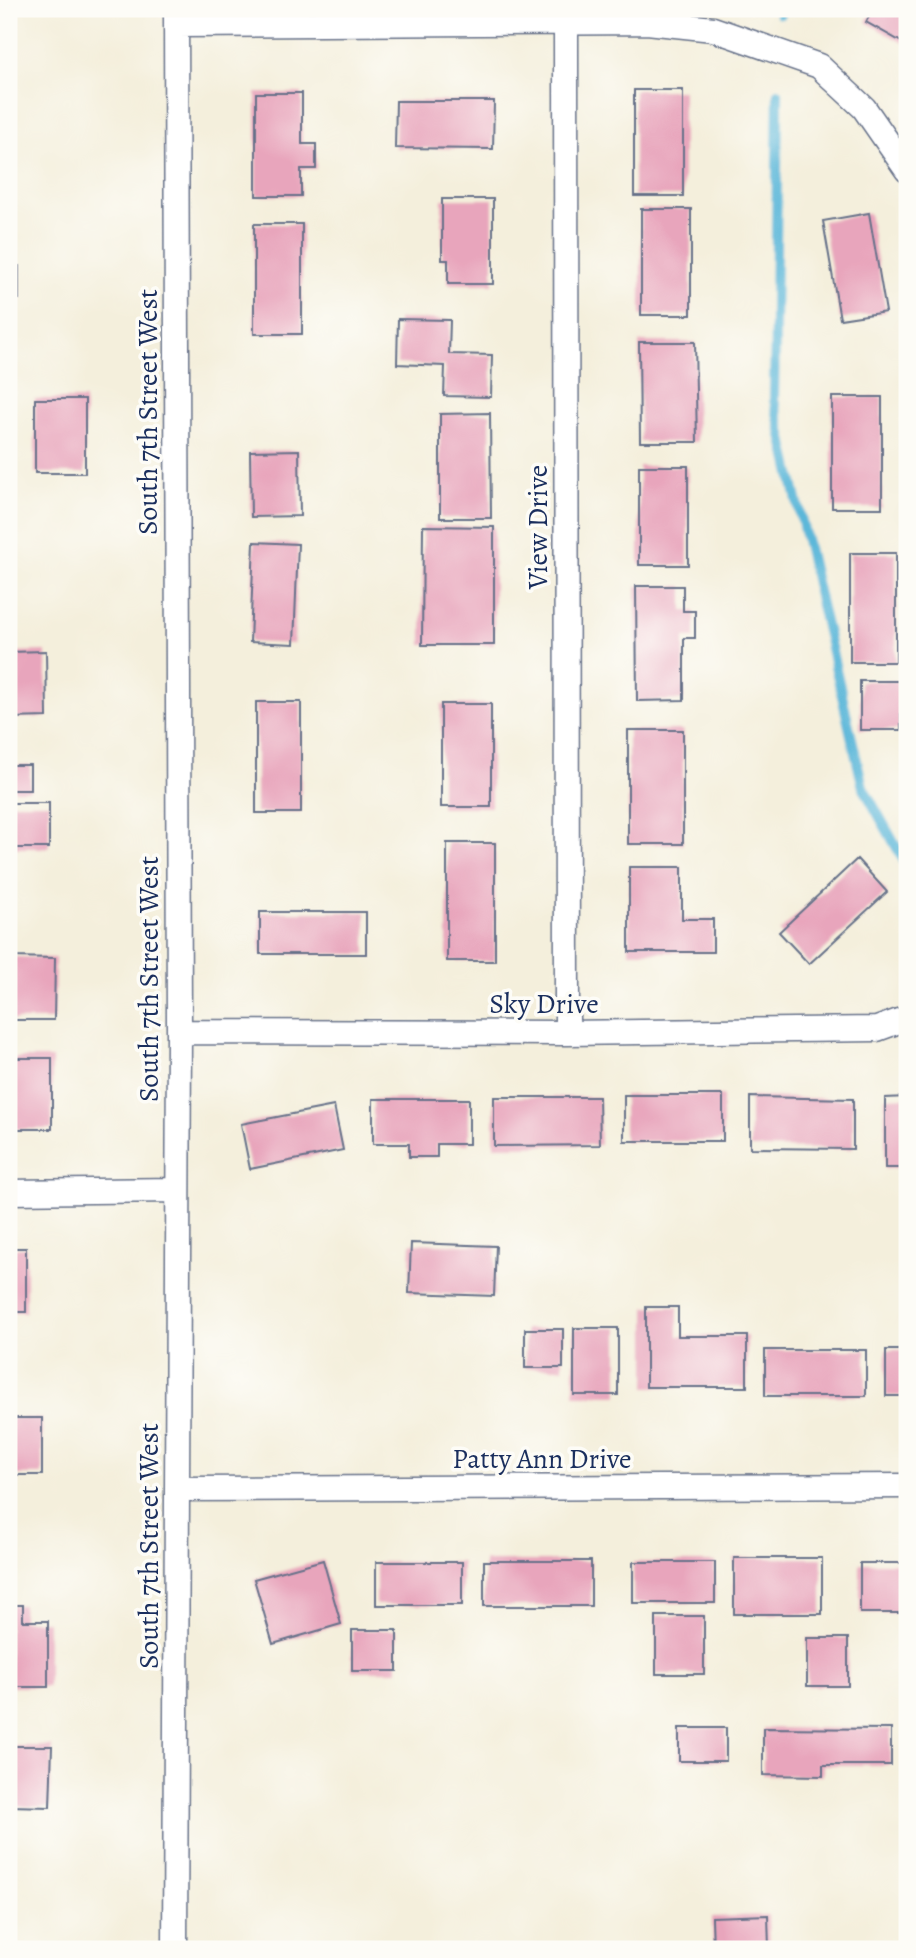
<svg xmlns="http://www.w3.org/2000/svg" width="916" height="1958" viewBox="0 0 916 1958" font-family="Alegreya,serif">
	<style>
		.lines { fill: none; stroke-linecap: round; stroke-linejoin: round }
		.stream { stroke: #5bb7d9; stroke-width: 10 }
		.building { fill: #e8a5bc }
		.street-casing { stroke: #67728a; stroke-width: 27 }
		.street { stroke: #fff; stroke-width: 24 }
		.labels { text-anchor: middle; stroke-width: 7; stroke-linejoin: round; paint-order: stroke }
		.street-label { font-size: 28px; fill: #1b2f5e; stroke: #fdfcf7 }
	</style>
	<rect width="100%" height="100%" fill="#fdfcf7"/>
	<filter id="ink" filterUnits="userSpaceOnUse"><feTurbulence type="fractalNoise" baseFrequency=".0143" numOctaves="2"/><feDisplacementMap in="SourceGraphic" scale="14" xChannelSelector="R" yChannelSelector="G"/><feConvolveMatrix kernelMatrix="1 2 1 2 8 2 1 2 1" color-interpolation-filters="sRGB"/></filter>
	<filter id="wash" filterUnits="userSpaceOnUse"><feTurbulence type="fractalNoise" baseFrequency=".00686" numOctaves="4" result="noise"/><feDisplacementMap in="SourceGraphic" scale="28" xChannelSelector="R" yChannelSelector="G"/><feGaussianBlur stdDeviation="1.57" result="paint"/><feColorMatrix in="noise" values="0 0 0 0 0 0 0 0 0 0 0 0 0 0 0 0 0 1.4 0 .05"/><feComposite in="paint" operator="in"/></filter>
	<g filter="url(#wash)">
		<rect width="100%" height="100%" fill="#f4efdc"/>
		<g class="lines">
			<path class="stream" d="M780,14L781,9
				M778,93L774,400L863,787L907,866"/>
		</g>
		<g id="blocks">
			<path class="building" d="M873,9H907V45L866,22Z
				M634,90H683V196H634Z
				M256,93H302V144H316V169H301V196H256Z
				M396,101H494L493,149L395,148Z
				M442,199H493V284H448V260H442Z
				M641,209H691V315H641Z
				M869,213L886,312L840,319L823,221Z
				M254,224H302V334H254Z
				M9,266H19V299H9Z
				M398,319L450,320L449,354L492,355L491,397L444,396L445,366L397,364Z
				M639,342H695L697,442H640Z
				M832,397H882V508H832Z
				M35,399H85V473H35Z
				M490,413L491,518H440V414Z
				M299,450L300,516L251,517L250,451Z
				M639,466H688V565H639Z
				M423,526L494,527V645H422Z
				M254,542L298,544L294,644L250,642Z
				M850,553H896V662H850Z
				M636,586H683V611H695V638H684V700L637,701Z
				M46,651L47,717L9,718V652Z
				M860,681H901V730H860Z
				M256,702H301V813H256Z
				M441,704H491V807H441Z
				M628,730H683V844H628Z
				M9,765H30V790H9Z
				M9,803H49V848H9Z
				M447,843H495V961H447Z
				M857,859L887,892L809,964L779,932Z
				M629,867H682V919H713V952H629Z
				M260,912H366V954H260Z
				M9,918H12V957L55,958L54,1020H9Z
				M9,1058H52V1129H9Z
				M624,1095H723V1141H624Z
				M494,1097H599L600,1145L494,1146Z
				M750,1097L853,1099V1149L750,1148Z
				M907,1097V1190H902V1168H885V1098Z
				M373,1099H469V1144H437V1157H409V1144H373Z
				M334,1106L343,1150L250,1169L241,1124Z
				M411,1243L496,1246L494,1296L409,1293Z
				M9,1248H26V1312H9Z
				M646,1307H678V1336H747V1387H646Z
				M574,1328H618V1395H574Z
				M525,1329H563V1368H525Z
				M765,1350H866V1396H765Z
				M886,1350H907V1396H886Z
				M9,1418H42V1475H9Z
				M734,1558H822V1614H734Z
				M323,1560L341,1624L273,1644L254,1579Z
				M484,1561H591V1606H484Z
				M376,1562H462V1605H376Z
				M633,1562H715V1603H633Z
				M860,1563H907V1613H860Z
				M9,1605H23V1621H48V1687H9Z
				M656,1616H704V1674H656Z
				M352,1630H397V1671H352Z
				M807,1638H848V1686H807Z
				M679,1728H726V1761H679Z
				M763,1728L891,1729V1765H823V1776L763,1775Z
				M9,1746H52L50,1807L9,1806Z
				M768,1915L769,1949H713L712,1917Z"/>
		</g>
	</g>
	<g filter="url(#ink)">
		<use href="#blocks" fill-opacity="0" stroke="#67728a" stroke-width="2"/>
		<g class="lines">
			<g class="street-casing">
				<path id="street" d="M566,22L567,1033
					M176,25L647,22L713,29L819,66L864,108L907,170
					M179,1032L567,1033L877,1029L907,1018
					M9,1192L177,1190
					M177,1489L907,1486
					M175,1949L179,1032L176,9"/>
			</g>
			<use href="#street" class="street"/>
		</g>
	</g>
	<g class="labels">
		<g class="street-label">
			<text transform="translate(147 412) rotate(-90)" y="10">South 7th Street West</text>
			<text transform="translate(537 527) rotate(-90)" y="10">View Drive</text>
			<text transform="translate(148 979) rotate(-90)" y="10">South 7th Street West</text>
			<text x="544" y="1013">Sky Drive</text>
			<text x="542" y="1468">Patty Ann Drive</text>
			<text transform="translate(148 1546) rotate(-90)" y="10">South 7th Street West</text>
		</g>
	</g>
	<rect width="916" height="1958" fill="none" stroke="#fdfcf7" stroke-width="35"/>
</svg>
